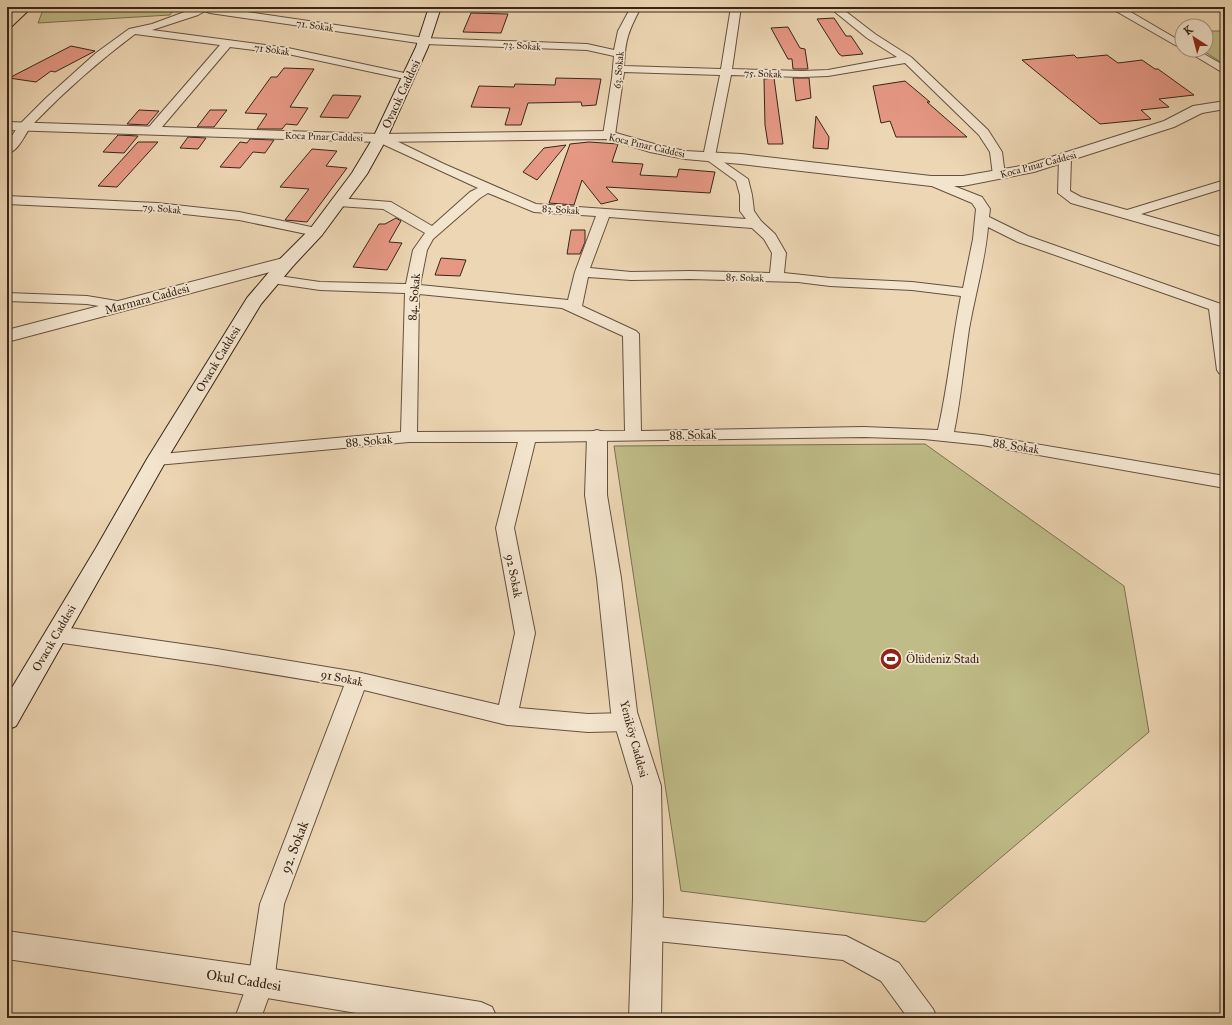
<svg xmlns="http://www.w3.org/2000/svg" width="1232" height="1025" viewBox="0 0 1232 1025" font-family="'IM FELL Great Primer',serif">
	<style>
		.green { fill: #bfbc88; stroke: #7c7050 }
		.building { fill: #e69885; stroke: #382517 }
		.lines { fill: none; stroke-linecap: round; stroke-linejoin: round }
		.minor-casing { stroke: #65513e; stroke-width: 2 }
		.tertiary-casing { stroke: #65513e; stroke-width: 2 }
		.secondary-casing { stroke: #382517; stroke-width: 2 }
		.primary-casing { stroke: #382517; stroke-width: 2 }
		.minor { fill: #f3e4ce; fill-rule: evenodd }
		.tertiary { fill: #f3e4ce; fill-rule: evenodd }
		.secondary { fill: #f3e4ce; fill-rule: evenodd }
		.primary { fill: #edd6b4; fill-rule: evenodd }
		.labels { text-anchor: middle; stroke-width: 3.5; stroke-linejoin: round; paint-order: stroke }
		.far-street-label { font-size: 10px; fill: #382517; stroke: #f3e4ce }
		.street-label { font-size: 12px; fill: #382517; stroke: #f3e4ce }
		.poi-label { font-size: 12px; fill: #382517; stroke: #f3e4ce; text-anchor: start }
		.near-street-label { font-size: 14px; fill: #382517; stroke: #f3e4ce }
	</style>
	<rect width="100%" height="100%" fill="#edd6b4"/>
	<filter id="stains"><feTurbulence type="fractalNoise" baseFrequency=".005" numOctaves="4"/><feColorMatrix values="0 0 0 0 .2 0 0 0 0 .09 0 0 0 0 .02 0 0 0 .5 -.17"/></filter>
	<radialGradient id="worn" r=".72"><stop offset=".6" stop-color="#630" stop-opacity="0"/><stop offset="1" stop-color="#630" stop-opacity=".3"/></radialGradient>
	<path class="green" d="M44,7H176L170,15L38,23Z
		M1206,31H1225V65L1202,50H1206Z
		M925,444L1124,586L1149,732L925,922L681,891L614,446Z"/>
	<path class="building" d="M471,13L508,14L501,33L463,32Z
		M834,18L846,36H851L863,54L842,56L839,54L817,19Z
		M788,27L800,48L805,49L808,69H793L792,59H788L771,28Z
		M71,46L95,51L55,72L51,71L36,82L9,78Z
		M1074,55L1077,58L1107,55L1118,63L1142,60L1155,69H1158L1194,95L1159,99L1169,107L1141,110L1151,119L1100,124L1022,60Z
		M284,68L314,69L290,107L308,108L297,125L286,124L282,129H257L267,114L245,113L271,77H277Z
		M556,78L601,79L596,105L582,106L581,102L528,103L521,125H505L510,108L471,107L479,86L514,87L515,84L555,85Z
		M774,78L783,144H768L765,125L764,79Z
		M793,78H809L811,98L796,101Z
		M905,81L930,102H927L967,137H896L890,121L881,123L873,86Z
		M333,95L361,96L348,118L320,117Z
		M139,110L159,111L147,125L127,124Z
		M210,110H227L214,127H197Z
		M816,116L829,137L828,149L813,148Z
		M118,135L138,136L124,153L103,152Z
		M188,137L206,138L198,149L180,148Z
		M250,139L274,140L265,153L253,152L240,168L220,167L240,142L247,143Z
		M138,142H158L117,187L98,186Z
		M589,142L618,144L612,162L643,164L640,175L677,177L679,169L715,172L710,193L606,187L618,200L601,204L582,180L574,205L549,203L570,144Z
		M566,145L537,180L523,172L544,148Z
		M312,149L337,151L326,166L347,168L307,222L285,220L309,189L280,187Z
		M396,218L401,221L389,242L402,243L387,270L353,267L379,224H385Z
		M571,230H585V242L580,254H567Z
		M441,258L466,260L460,276L435,275Z"/>
	<g class="lines">
		<g class="minor-casing">
			<path id="minor" d="M198,7H213L425,38L587,44L614,50L618,31L631,7H641C629,30 625,39 624,66L721,69L731,7H741L732,69L802,71L828,70L897,57L867,38L829,7H840L875,34L911,57L988,130L1002,152L1005,175L1003,178H995L993,175L990,152L979,135L905,63L828,76L802,77L731,75L715,156L748,179L752,195L754,211L761,221L775,234L786,253L784,273L830,278L912,282L963,288L973,239L976,209L972,203L927,184L925,181L927,178L931,177L982,197L990,209L989,217L1028,236L1218,303L1225,304V375L1219,373L1217,370L1209,309L1018,242L988,227C985,262 975,295 969,329C964,363 961,398 954,432L982,435L1225,476V488L982,445L924,439L864,437L535,442L514,528L535,633L519,708L588,714L627,713L635,716L638,722L635,728L627,731L588,732L507,725L364,690L284,904L274,982L261,1018H235L248,982L260,904L344,686L217,665L56,642L49,639L46,634L49,629L56,626L217,649L357,672L499,705L515,633L496,528L518,442H409L157,465L151,463L148,459L151,455L401,432L405,293L320,290L272,283L267,282L265,279L267,276L272,275L320,282L406,284L413,250L425,233L383,209L338,206L333,205L331,202L333,199L338,198L391,202L432,226L470,192L478,188L376,141L374,138L376,135H384L444,164L536,204L746,219L740,211V195L736,181L703,157L720,75L624,72L615,135L613,138H605L603,135L612,78L614,56L587,50L425,44L210,13L205,11L198,15L152,30L288,48L409,74L414,77L409,80L288,54L230,47L156,134H148L146,131L148,128L220,45L135,34C99,61 66,90 35,122C25,131 21,150 7,154V143L20,124L46,98L96,53L129,29L152,24ZM488,193L534,212L596,216L575,272L568,300L420,285L427,250L433,239L480,198ZM609,217L752,228L764,239L772,253L770,273L690,271L631,272L590,268ZM588,277L631,280L690,279L798,282L830,286L912,290L961,296C952,341 948,386 938,430L864,427L641,431L639,334L636,331L582,306ZM419,294L562,308L623,336L625,431L417,432Z
				M1113,7H1225V10L1129,11L1182,42V49L1114,10Z
				M1185,50H1197L1225,66V74Z
				M1065,154L1069,155L1071,158L1070,191L1081,197L1127,210L1225,180V188L1141,214L1225,238V247L1071,203L1058,193L1059,158L1061,155Z
				M7,196L157,203L239,212L316,228L321,229L323,232L321,235L316,236L239,220L157,211L7,204Z
				M7,293L87,296L123,302L128,303L130,306L128,309L123,310L87,304L7,301Z
				M647,916L846,936L899,963L933,1009L937,1018H908L881,981L843,960L647,940L638,936L635,928L638,920Z"/>
		</g>
		<g class="tertiary-casing">
			<path id="tertiary" d="M1225,101V109L1202,113L1174,127L1034,172L963,186H931L741,164L685,159L650,152L608,139L380,142L7,130V122L380,134L609,131L658,145L685,151L741,154L931,176H963L1026,165L1164,121L1193,106Z
				M287,257L293,258L296,262L293,266L7,342V330Z
				M597,430L604,432L607,437V495L621,578L637,712L661,786L663,899L661,1018H629L633,899V786L611,712L597,578L585,495L587,437L590,432Z
				M7,931L261,967L481,1002L492,1007L497,1018H386L261,997L7,959Z"/>
		</g>
		<g class="secondary-casing">
			<path id="secondary" d="M429,7H441L428,47L387,138L367,174L322,235L293,266L261,304L167,459L16,726L7,730V696L96,548L147,459L247,298L281,258L310,229L352,173L373,138L416,47Z"/>
		</g>
		<g class="primary-casing">
			<path id="primary" d="M19,7H32L11,27L7,28V17Z"/>
		</g>
		<use href="#minor" class="minor"/>
		<use href="#tertiary" class="tertiary"/>
		<use href="#secondary" class="secondary"/>
		<use href="#primary" class="primary"/>
	</g>
	<defs>
		<g id="stadium-disc" transform="scale(1.15)"><circle r="9.5" fill="#8f2418" stroke="#f3e4ce"/><path d="M0-5a6.5 5 0 1 0 0 10a6.5 5 0 1 0 0-10ZM-3.5-1.8h7v3.6h-7Z" fill="#fff"/></g>
	</defs>
	<g fill-rule="evenodd">
		<use href="#stadium-disc" x="891" y="659"/>
	</g>
	<g class="labels">
		<g class="far-street-label">
			<text transform="translate(315 25) rotate(8)" y="4">71. Sokak</text>
			<text transform="translate(522 45) rotate(4)" y="4">73. Sokak</text>
			<text transform="translate(272 49) rotate(8)" y="4">71 Sokak</text>
			<text transform="translate(618 70) rotate(-85)" y="4">63. Sokak</text>
			<text transform="translate(763 73) rotate(2)" y="4">75. Sokak</text>
			<text transform="translate(324 136) rotate(2)" y="4">Koca Pınar Caddesi</text>
			<text transform="translate(647 145) rotate(13)" y="4">Koca Pınar Caddesi</text>
			<text transform="translate(1038 164) rotate(-15)" y="4">Koca Pınar Caddesi</text>
			<text transform="translate(162 208) rotate(5)" y="4">79. Sokak</text>
			<text transform="translate(561 209) rotate(4)" y="4">83. Sokak</text>
			<text transform="translate(745 277) rotate(2)" y="4">85. Sokak</text>
		</g>
		<g class="street-label">
			<text transform="translate(401 94) rotate(-65)" y="4">Ovacık Caddesi</text>
			<text transform="translate(414 297) rotate(-85)" y="4">84. Sokak</text>
			<text transform="translate(147 299) rotate(-15)" y="4">Marmara Caddesi</text>
			<text transform="translate(218 359) rotate(-59)" y="4">Ovacık Caddesi</text>
			<text transform="translate(693 435) rotate(-1)" y="4">88. Sokak</text>
			<text transform="translate(369 441) rotate(-5)" y="4">88. Sokak</text>
			<text transform="translate(1016 446) rotate(9)" y="4">88. Sokak</text>
			<text transform="translate(514 576) rotate(79)" y="4">92 Sokak</text>
			<text transform="translate(54 638) rotate(-60)" y="4">Ovacık Caddesi</text>
			<text transform="translate(342 678) rotate(11)" y="4">91 Sokak</text>
			<text transform="translate(634 739) rotate(75)" y="4">Yeniköy Caddesi</text>
		</g>
		<g class="poi-label">
			<text x="906" y="663">Ölüdeniz Stadı</text>
		</g>
		<g class="near-street-label">
			<text transform="translate(294 847) rotate(-69)" y="5">92. Sokak</text>
			<text transform="translate(244 980) rotate(9)" y="5">Okul Caddesi</text>
		</g>
	</g>
	<rect width="1232" height="1025" fill="none" stroke="#edd6b4" stroke-width="24"/>
	<rect x="8" y="8" width="1216" height="1009" fill="none" stroke="#382517" stroke-width="2"/>
	<rect x="12" y="12" width="1208" height="1001" fill="none" stroke="#382517"/>
	<g transform="translate(1194 38) rotate(324)"><circle r="19" fill="#f3e4ce" stroke="#a89885"/>
	<path d="M0-3L7 15L0 10L-7 15Z" fill="#8f2418"/>
	<text y="-6" font-size="11" font-weight="bold" text-anchor="middle" fill="#382517">K</text>
	</g>
	<rect width="100%" height="100%" filter="url(#stains)"/>
	<rect width="100%" height="100%" fill="url(#worn)"/>
</svg>
